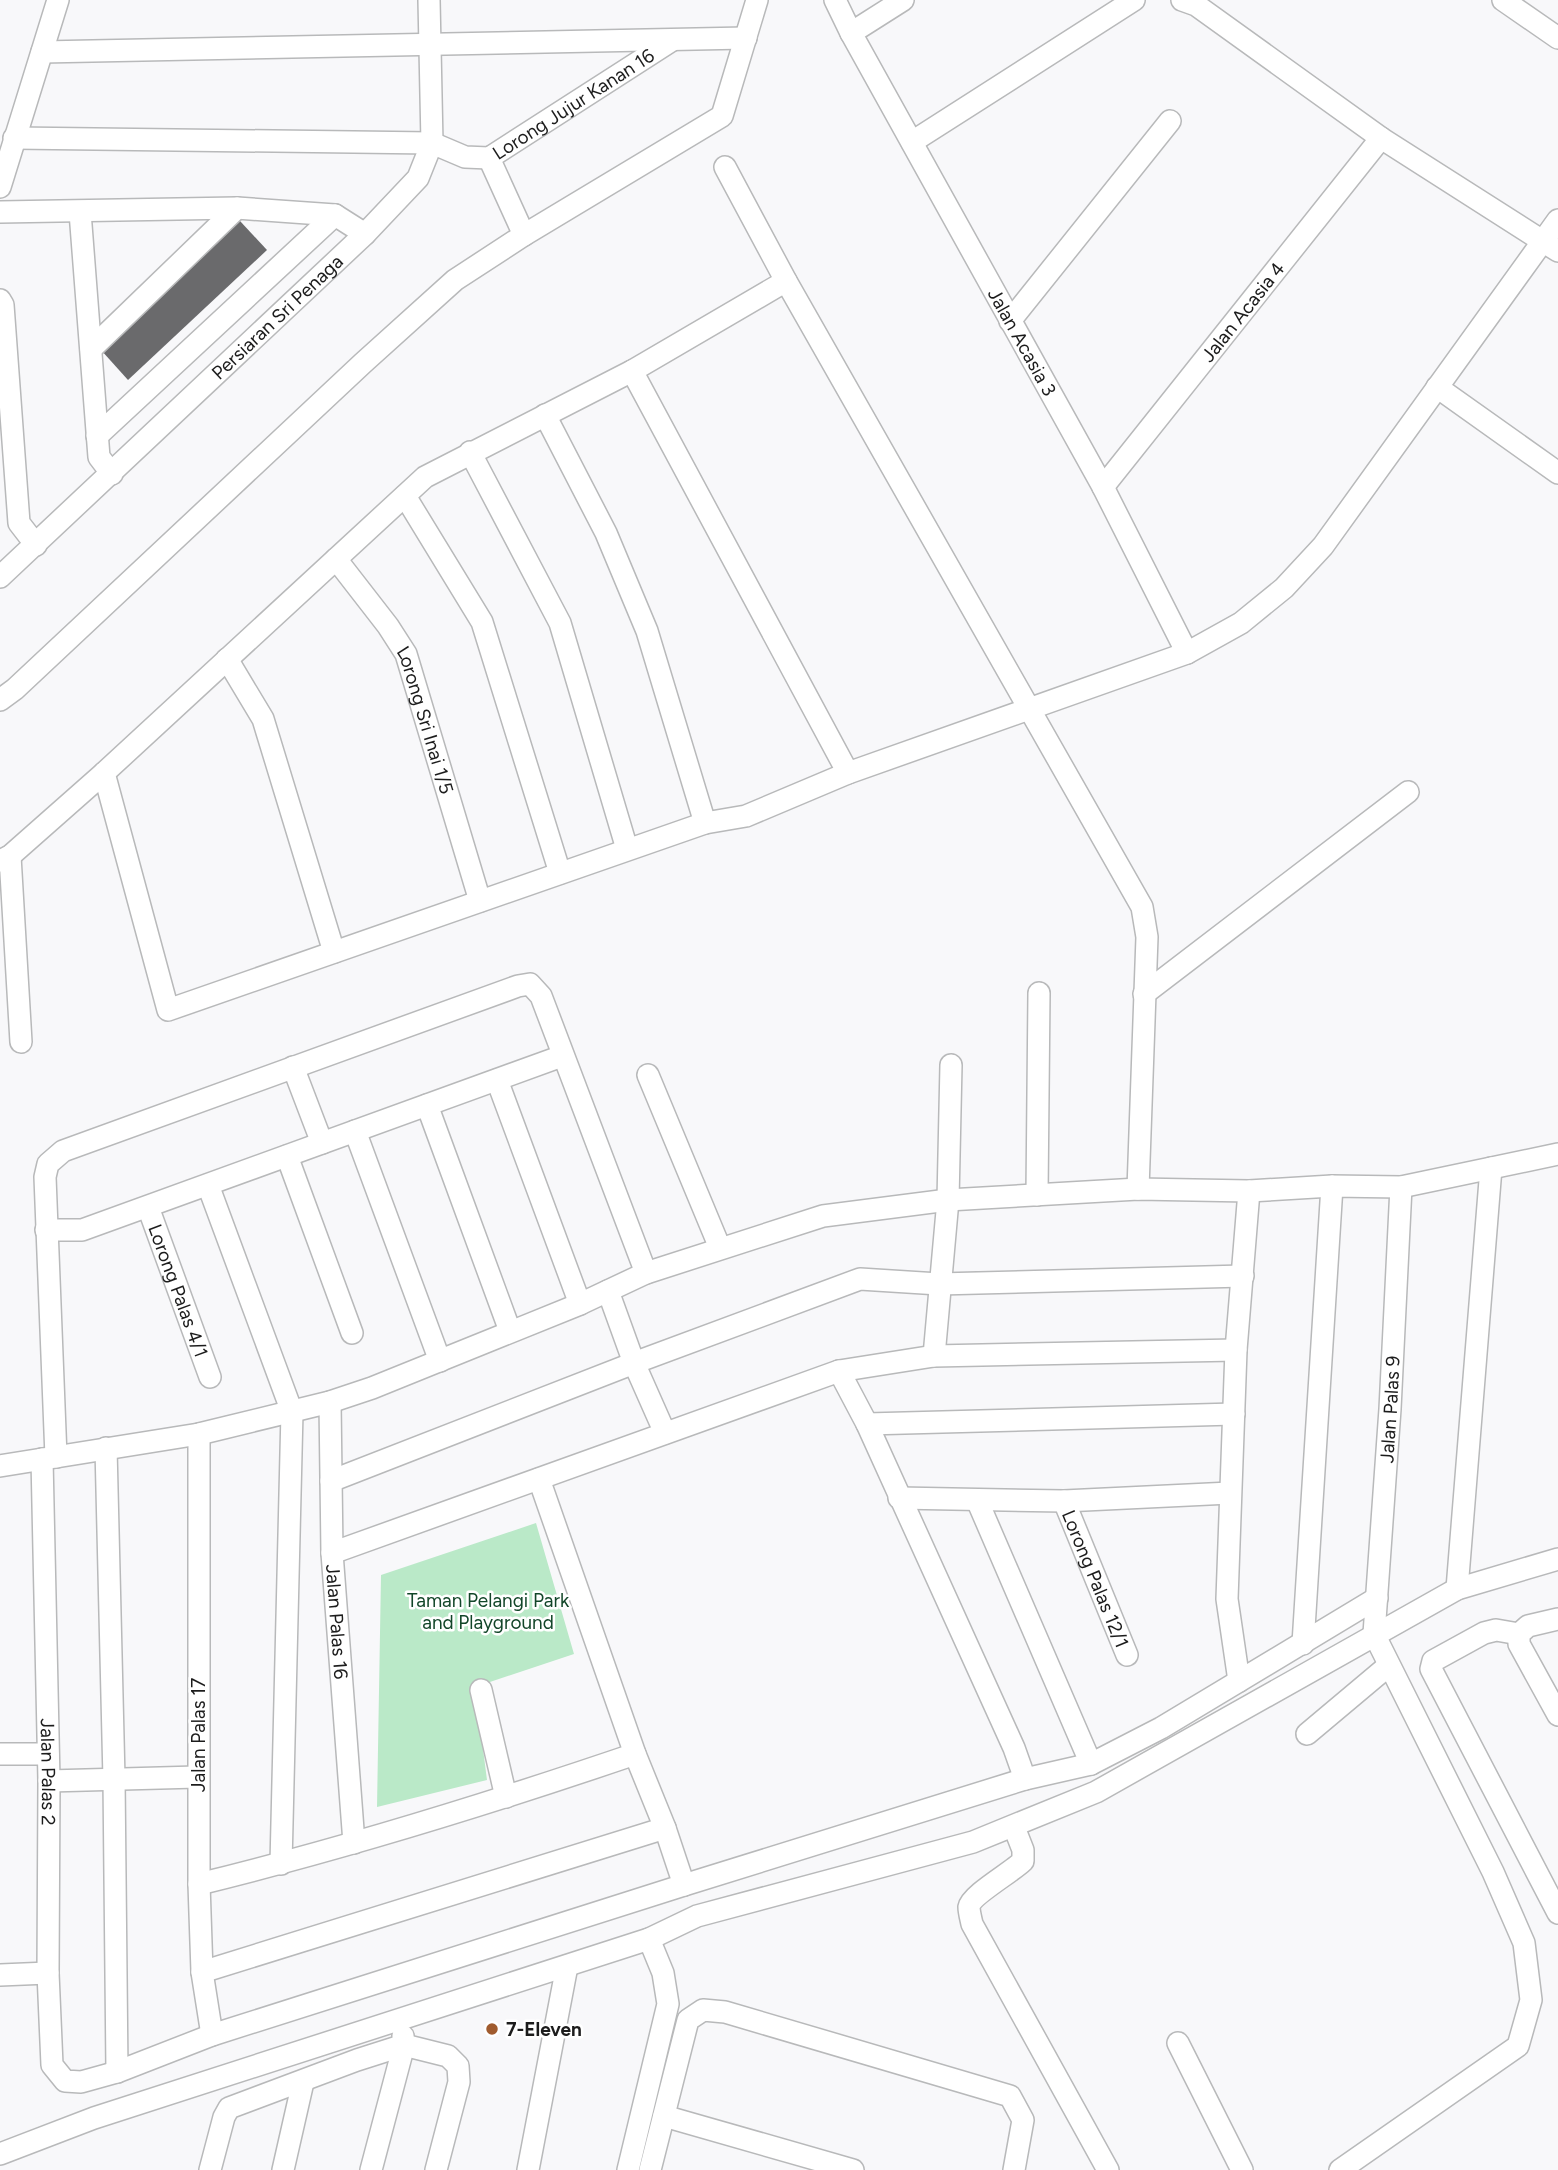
<svg xmlns="http://www.w3.org/2000/svg" width="1558" height="2170" viewBox="0 0 1558 2170" font-family="Figtree,sans-serif">
	<style>
		.green { fill: #bae9c8 }
		.building { fill: #6a6a6c }
		.lines { fill: none; stroke-linecap: round; stroke-linejoin: round }
		.minor-casing { stroke: #b8b9ba; stroke-width: 24 }
		.minor { stroke: #fff; stroke-width: 21 }
		.poi-dot { fill: #a05b2e; stroke: #fff; stroke-width: 2.5 }
		.labels { text-anchor: middle; stroke-width: 5; stroke-linejoin: round; paint-order: stroke }
		.street-label { font-size: 19px; fill: #1c1c1c; stroke: #fff }
		.park-label { font-size: 19px; fill: #124629; stroke: #fff }
		.poi-label { font-size: 19px; font-weight: bold; fill: #1c1c1c; stroke: #fff; text-anchor: start }
	</style>
	<rect width="100%" height="100%" fill="#f8f8fa"/>
	<path class="green" d="M536,1523L574,1654L475,1687L487,1780L377,1807L381,1575Z"/>
	<path class="building" d="M240,221L267,250L128,380L101,350Z"/>
	<g class="lines">
		<g class="minor-casing">
			<g id="minor">
				<path id="s1" d="M835,0L851,33L1103,487L1187,653"/>
				<path d="M1182,0L1196,5L1381,138L1558,251"/>
				<path d="M1503,0L1558,38"/>
				<path d="M851,33L903,0"/>
				<path d="M42,52L746,38"/>
				<path id="s2" d="M14,138L432,143L465,157L489,158L671,41"/>
				<path d="M912,142L1134,0"/>
				<path d="M489,158L524,235"/>
				<path d="M725,167L786,281L1142,907L1147,937L1138,1189"/>
				<path d="M0,187L58,0"/>
				<path d="M0,212L237,208L335,215L365,234"/>
				<path d="M80,212L99,457L112,474"/>
				<path d="M0,300L3,305L19,523L36,545"/>
				<path d="M1010,321L1170,121"/>
				<path d="M91,349L237,208"/>
				<path d="M632,371L848,773"/>
				<path d="M1437,387L1558,473"/>
				<path d="M545,415L606,533L647,631L705,823"/>
				<path d="M97,436L335,215"/>
				<path d="M470,452L560,623L627,849"/>
				<path id="s3" d="M1103,487L1381,138"/>
				<path d="M405,496L482,622L560,873"/>
				<path id="s4" d="M336,559L388,626L406,654L480,901"/>
				<path id="s5" d="M0,577L365,234L418,178L432,143L429,0"/>
				<path d="M227,659L263,719L334,952"/>
				<path d="M0,700L15,689L363,363L455,280L524,235L722,116L757,0"/>
				<path d="M104,773L168,1010L705,823L746,816L848,773L1187,653L1241,623L1284,588L1323,546L1558,220"/>
				<path d="M10,856L21,1042"/>
				<path d="M0,861L10,856L104,773L425,477L632,371L786,281"/>
				<path d="M1144,994L1408,792"/>
				<path d="M293,1067L322,1143"/>
				<path d="M648,1075L720,1248"/>
				<path d="M497,1080L580,1304"/>
				<path d="M427,1105L510,1331"/>
				<path d="M355,1131L440,1361"/>
				<path d="M287,1156L352,1333"/>
				<path d="M208,1185L292,1412L281,1864"/>
				<path d="M1037,1195L1039,993"/>
				<path id="s6" d="M148,1207L210,1377"/>
				<path d="M46,1230H82L562,1056"/>
				<path d="M608,1291L634,1363L665,1433"/>
				<path d="M934,1356L948,1200L951,1065"/>
				<path d="M839,1371L867,1424L1014,1748L1025,1779"/>
				<path id="s7" d="M330,1402L332,1553L354,1843"/>
				<path d="M867,1424L1234,1414"/>
				<path d="M199,1434V1884L202,1972L212,2035"/>
				<path d="M106,1448L114,1779L117,2072"/>
				<path d="M56,1457L45,1177L48,1164L63,1151L518,986L530,984L541,996L646,1273"/>
				<path id="s8" d="M42,1459L49,1781L48,1973L52,2065L65,2081L81,2082L117,2072L212,2035L684,1885L1025,1779L1091,1764L1161,1728L1377,1598"/>
				<path d="M0,1466L199,1434L330,1402L372,1388L580,1304L646,1273L823,1216L948,1200L1138,1189L1249,1191L1332,1186L1401,1187L1558,1154"/>
				<path d="M539,1479L635,1754L665,1828L684,1885"/>
				<path d="M331,1481L634,1363L860,1279L939,1284L1243,1276"/>
				<path d="M899,1498L1064,1501L1230,1493"/>
				<path d="M977,1500L1091,1764"/>
				<path id="s9" d="M1064,1501L1127,1655"/>
				<path d="M332,1553L839,1371L934,1356L1236,1350"/>
				<path d="M1457,1589L1491,1168"/>
				<path d="M1558,1619L1528,1626L1519,1634V1644L1558,1715"/>
				<path d="M1519,1634L1496,1630L1484,1633L1433,1661L1431,1669L1558,1913"/>
				<path d="M1303,1644L1332,1186"/>
				<path d="M1239,1681L1227,1599L1236,1350L1249,1191"/>
				<path d="M481,1690L506,1797"/>
				<path d="M1307,1734L1388,1666"/>
				<path d="M0,1754H48"/>
				<path d="M49,1781L197,1777"/>
				<path d="M1014,1827L1023,1850V1861C1012,1872 971,1895 969,1907C969,1912 971,1919 972,1924L1108,2170"/>
				<path d="M199,1884C346,1848 491,1803 635,1754"/>
				<path d="M202,1972L665,1828"/>
				<path d="M0,1975L48,1973"/>
				<path d="M1178,2043L1242,2170"/>
				<path d="M664,2116L853,2170"/>
				<path d="M0,2154L94,2118L649,1939L697,1916L973,1842L1096,1792L1457,1589L1558,1559"/>
				<path d="M210,2170L224,2117L229,2108L357,2060L404,2045L448,2056L458,2066L459,2082L436,2170"/>
				<path d="M283,2170L303,2082"/>
				<path d="M371,2170L404,2045L403,2036"/>
				<path d="M528,2170L567,1966"/>
				<path d="M628,2170L668,2004L663,1973L649,1939"/>
				<path d="M650,2170L688,2020L703,2010L725,2012L1010,2096L1023,2120L1014,2170"/>
				<path id="s10" d="M1340,2170L1518,2046L1531,2000L1524,1943L1493,1872L1374,1634L1390,1409L1401,1187"/>
			</g>
		</g>
		<use href="#minor" class="minor"/>
	</g>
	<circle class="poi-dot" cx="492" cy="2029" r="7"/>
	<g class="labels">
		<g class="street-label">
			<text dy="7" stroke="none"><textPath href="#s2" startOffset="578">Lorong Jujur Kanan 16</textPath></text>
			<text dy="7" stroke="none"><textPath href="#s3" startOffset="224">Jalan Acasia 4</textPath></text>
			<text dy="7" stroke="none"><textPath href="#s5" startOffset="380">Persiaran Sri Penaga</textPath></text>
			<text dy="7" stroke="none"><textPath href="#s1" startOffset="390">Jalan Acasia 3</textPath></text>
			<text dy="7" stroke="none"><textPath href="#s4" startOffset="187">Lorong Sri Inai 1/5</textPath></text>
			<text dy="7" stroke="none"><textPath href="#s6" startOffset="89">Lorong Palas 4/1</textPath></text>
			<text dy="7" stroke="none"><textPath href="#s10" startOffset="891">Jalan Palas 9</textPath></text>
			<text dy="7" stroke="none"><textPath href="#s9" startOffset="84">Lorong Palas 12/1</textPath></text>
			<text dy="7" stroke="none"><textPath href="#s7" startOffset="220">Jalan Palas 16</textPath></text>
			<text transform="translate(198 1735) rotate(-90)" y="7">Jalan Palas 17</text>
			<text dy="7" stroke="none"><textPath href="#s8" startOffset="313">Jalan Palas 2</textPath></text>
		</g>
		<g class="park-label">
			<text x="488" y="1607">Taman Pelangi Park<tspan x="488" dy="22">and Playground</tspan></text>
		</g>
		<g class="poi-label">
			<text x="506" y="2036">7-Eleven</text>
		</g>
	</g>
</svg>
